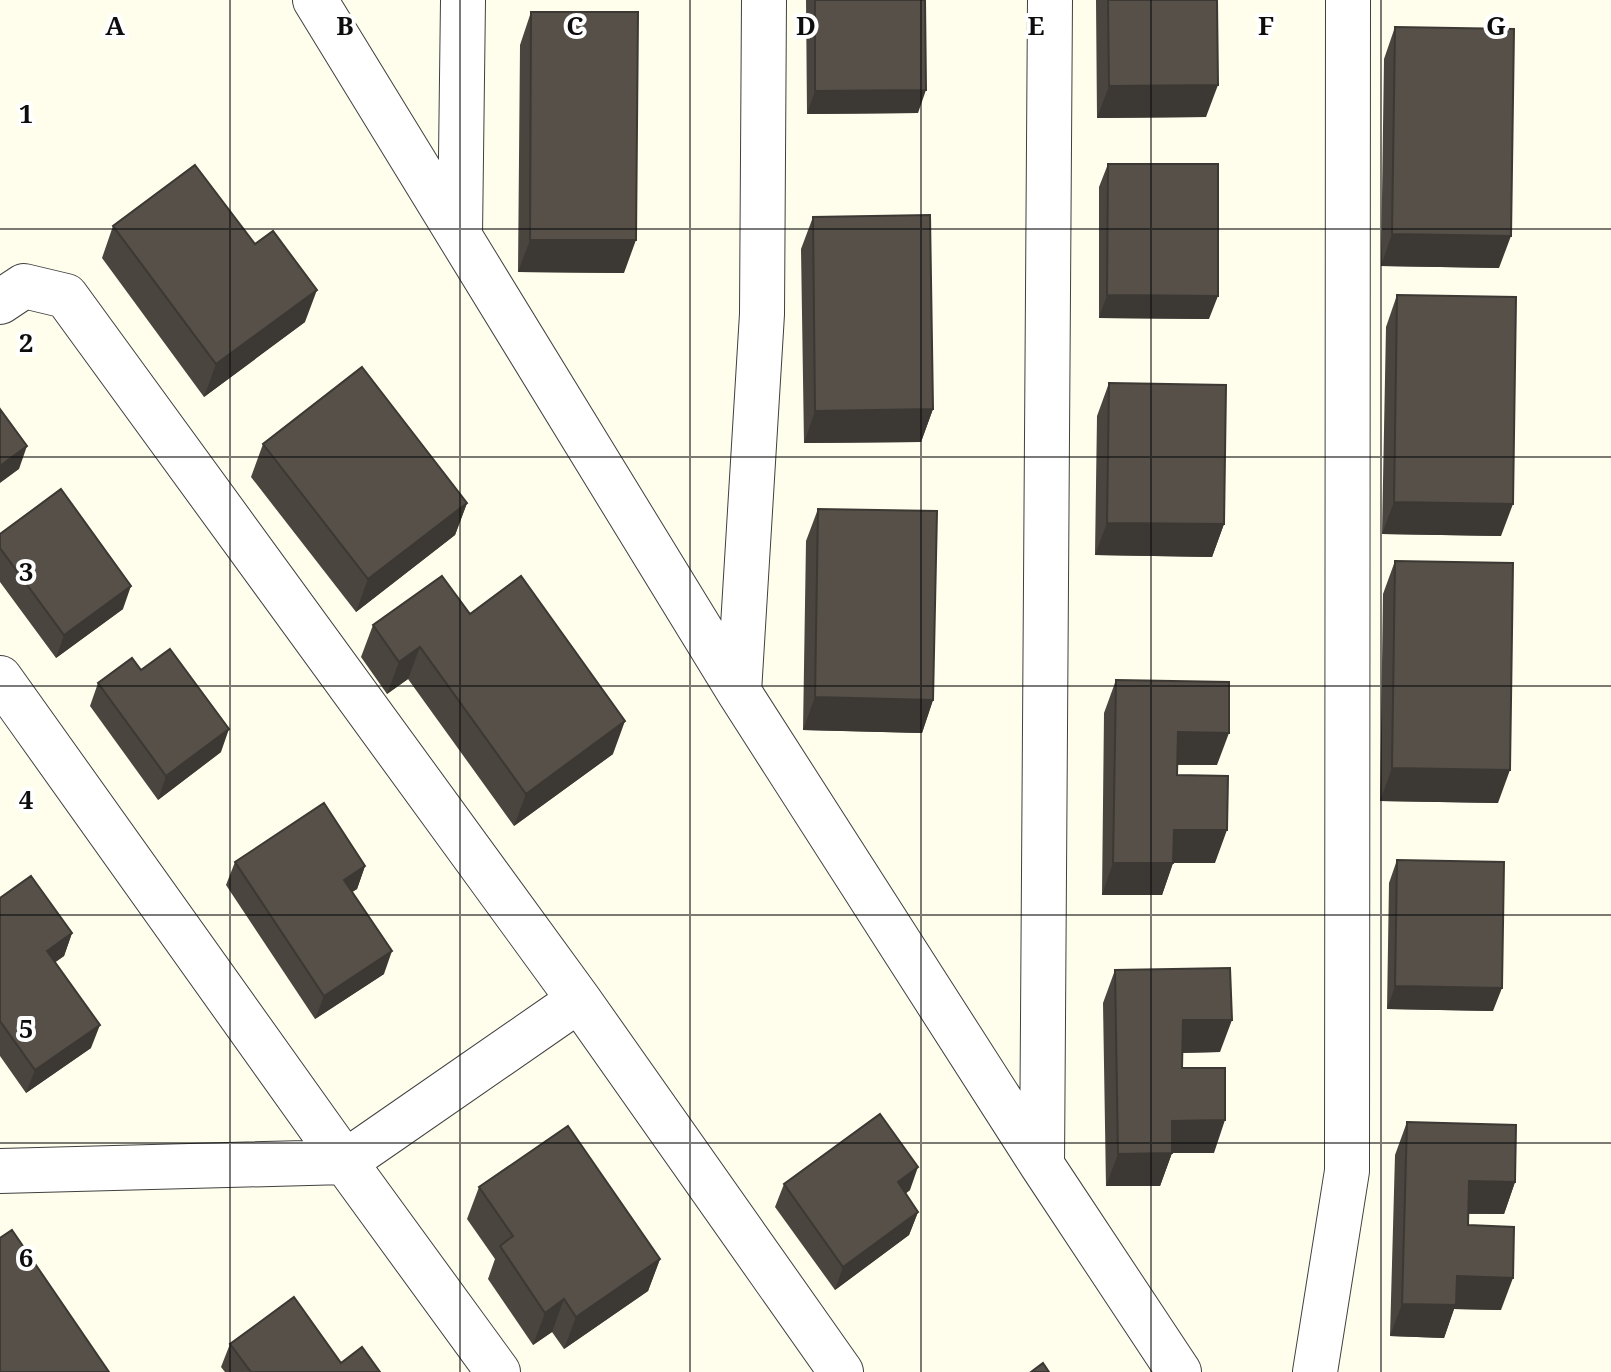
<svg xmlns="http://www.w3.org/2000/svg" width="1611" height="1372" viewBox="0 0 1611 1372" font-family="'Noto Serif',serif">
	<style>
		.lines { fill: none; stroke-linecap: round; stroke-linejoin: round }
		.minor-casing { stroke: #404040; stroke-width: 46 }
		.minor { stroke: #fff; stroke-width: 44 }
		.wall { fill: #4a453f }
		.shaded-wall { fill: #3c3833 }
		.building { fill: #565049; stroke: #3c3833; stroke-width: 2 }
		.grid { fill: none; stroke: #0d0d0d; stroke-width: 2; stroke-opacity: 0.55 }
		.grid-label { font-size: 26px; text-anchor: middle; font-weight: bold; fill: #0d0d0d; stroke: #fff; stroke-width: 8; stroke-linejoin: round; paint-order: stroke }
	</style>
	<rect width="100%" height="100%" fill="#fffeed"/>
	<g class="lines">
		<g class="minor-casing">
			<path id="minor" d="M315,0L739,692L1042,1165L1179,1372
				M460,235L463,0
				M0,302L24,286L66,296L579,1000L841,1372
				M0,678L345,1162L498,1372
				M739,692L762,314L764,0
				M1042,1165L1050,0
				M0,1171L345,1162L579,1000
				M1315,1372L1347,1171L1348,0"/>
		</g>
		<use href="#minor" class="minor"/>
	</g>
	<path class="wall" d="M806,0H925L918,113L807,114Z
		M1096,0H1217L1206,117L1097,118Z
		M531,12L624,273L518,272L520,45Z
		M1395,27L1499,268L1381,266L1384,59Z
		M1108,164L1209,319L1099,318V187Z
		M813,217L933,409L921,442L804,443L801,249Z
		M113,226L305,322L204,397L102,258Z
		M1397,295L1501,536L1382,534L1386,327Z
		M1109,383L1224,524L1212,557L1095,555L1097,416Z
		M263,444L467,503L455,535L356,612L251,477Z
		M818,509L933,700L922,733L803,730L806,541Z
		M0,534L123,609L56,658L0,582Z
		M1395,561L1498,803L1380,801L1383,594Z
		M470,614L613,754L514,826L408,679L387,694L361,657L373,625Z
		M141,670L221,752L158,800L90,706L98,683Z
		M1116,680L1217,765H1178L1177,775L1215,863H1173L1162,895H1102L1104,713Z
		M1397,860L1493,1011L1387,1009L1389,883Z
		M235,862L365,866L357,889L352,892L384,974L315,1019L226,885Z
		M0,898L72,933L64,956L55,962L91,1048L26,1093L0,1056Z
		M1115,970L1220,1052L1182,1053V1068L1214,1153H1172L1160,1186H1106L1103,1003Z
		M1407,1122L1515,1182L1504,1214H1468V1225L1501,1310L1454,1309L1444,1338L1390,1336L1395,1155Z
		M784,1184L910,1190L905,1194L918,1212L909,1235L835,1290L775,1207Z
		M479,1187L660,1259L648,1291L564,1349L552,1332L533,1345L488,1279L495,1259L467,1219Z
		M230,1344L341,1363L380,1372H225L221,1367Z"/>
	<path class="shaded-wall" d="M1218,85L1206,117L1097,118L1109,86Z
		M926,90L918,113L807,114L815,91Z
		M1392,234L1511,236L1499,268L1381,266Z
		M530,240H636L624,273L518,272Z
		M317,290L305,322L204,397L216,364Z
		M1107,295L1218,296L1209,319L1099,318Z
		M933,409L921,442L804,443L815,411Z
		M27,446L19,469L0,483V466Z
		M1394,502L1513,504L1501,536L1382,534Z
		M467,503L455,535L356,612L368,579Z
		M1107,523L1224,524L1212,557L1095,555Z
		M131,586L123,609L56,658L64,635Z
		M420,647L408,679L387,694L399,662Z
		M815,697L933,700L922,733L803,730Z
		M625,721L613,754L514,826L526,794Z
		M229,729L221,752L158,800L166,776Z
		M1178,732L1229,733L1217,765L1166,764Z
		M1392,768L1510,770L1498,803L1380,801Z
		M1174,830H1227L1215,863H1162Z
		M1113,863H1173L1162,895H1102Z
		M365,866L357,889L335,903L344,880Z
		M72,933L64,956L39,974L47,951Z
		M392,951L384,974L315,1019L324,996Z
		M1395,986L1502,988L1493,1011L1387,1009Z
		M1183,1020H1232L1220,1052L1171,1053Z
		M100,1025L91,1048L26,1093L35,1070Z
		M1225,1120L1214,1153H1160L1172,1121Z
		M1172,1153L1160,1186H1106L1118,1154Z
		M918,1167L910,1190L889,1206L898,1182Z
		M1469,1181L1515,1182L1504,1214L1457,1213Z
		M918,1212L909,1235L835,1290L843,1267Z
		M660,1259L648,1291L564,1349L576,1317Z
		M1457,1276L1513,1278L1501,1310L1454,1309L1444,1338L1390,1336L1402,1304Z
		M564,1299L552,1332L533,1345L545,1313Z"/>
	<path class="building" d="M815,0H925L926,90L815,91Z
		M1108,0H1217L1218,85L1109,86Z
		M531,12H638L636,240H530Z
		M1395,27L1514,29L1511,236L1392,234Z
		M1108,164H1218V296L1107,295Z
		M195,165L255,244L273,231L317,290L216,364L113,226Z
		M930,215L933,409L815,411L813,217Z
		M1397,295L1516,297L1513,504L1394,502Z
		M362,367L467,503L368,579L263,444Z
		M1109,383L1226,385L1224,524L1107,523Z
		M0,409L27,446L0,466Z
		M61,489L131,586L64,635L0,548V534Z
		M818,509L937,511L933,700L815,697Z
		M1395,561L1513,563L1510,770L1392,768Z
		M442,576L470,614L521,576L625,721L526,794L420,647L399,662L373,625Z
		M170,649L229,729L166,776L98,683L132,658L141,670Z
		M1116,680L1229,682V733L1178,732L1177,775L1228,776L1227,830H1174L1173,863H1113Z
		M324,803L365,866L344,880L392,951L324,996L235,862Z
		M1397,860L1504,862L1502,988L1395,986Z
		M31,876L72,933L47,951L100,1025L35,1070L0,1021V898Z
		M1230,968L1232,1020H1183L1182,1068H1225V1120L1172,1121V1153L1118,1154L1115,970Z
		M880,1114L918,1167L898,1182L918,1212L843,1267L784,1184Z
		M1407,1122L1516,1125L1515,1182L1469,1181L1468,1225L1514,1227L1513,1278L1457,1276L1456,1305L1402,1304Z
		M568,1126L660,1259L576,1317L564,1299L545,1313L500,1246L513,1236L479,1187Z
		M12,1230L109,1372H0V1238Z
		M294,1297L341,1363L362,1347L380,1372H251L230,1344Z
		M1043,1363L1049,1372H1031Z"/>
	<path class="grid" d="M230,0V1372M460,0V1372M690,0V1372M921,0V1372M1151,0V1372M1381,0V1372M0,229H1611M0,457H1611M0,686H1611M0,915H1611M0,1143H1611"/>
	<g class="grid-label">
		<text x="115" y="35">A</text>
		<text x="345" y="35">B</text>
		<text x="575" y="35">C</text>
		<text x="806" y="35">D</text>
		<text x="1036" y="35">E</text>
		<text x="1266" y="35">F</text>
		<text x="1496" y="35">G</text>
		<text x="26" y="123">1</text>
		<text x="26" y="352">2</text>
		<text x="26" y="581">3</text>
		<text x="26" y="809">4</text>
		<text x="26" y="1038">5</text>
		<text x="26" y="1267">6</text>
	</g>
</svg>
